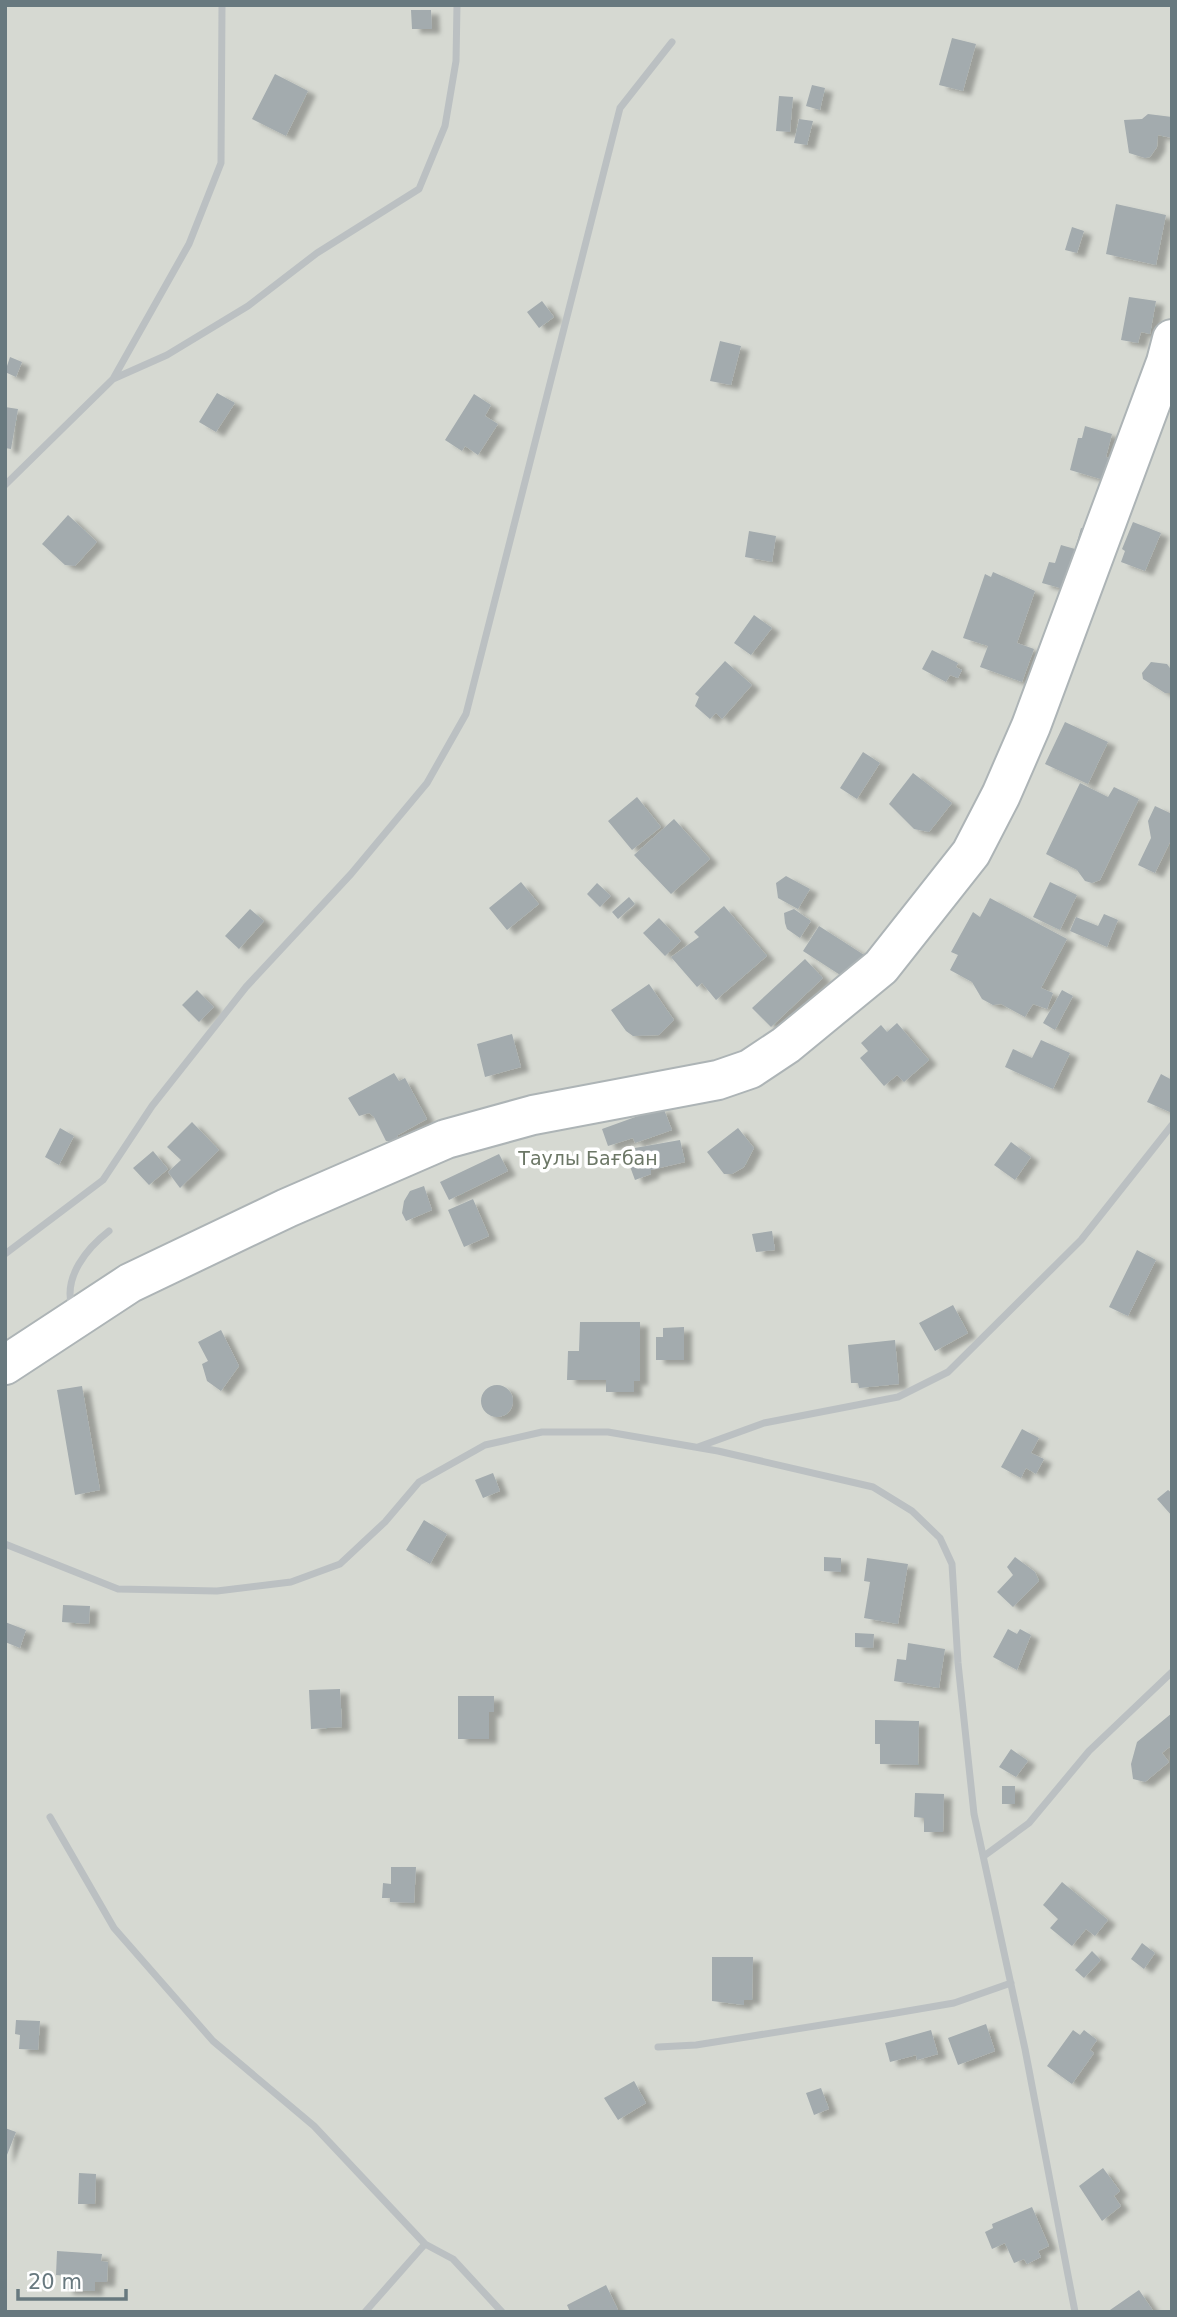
<svg xmlns="http://www.w3.org/2000/svg" width="1177" height="2317" viewBox="0 0 1177 2317" font-family="'DejaVu Sans',sans-serif">
	<style>
		.green { fill: #d6d9d2 }
		.building { fill: #a3abae; filter: url(#shadow) }
		.lines { fill: none; stroke-linecap: round; stroke-linejoin: round }
		.secondary-casing { stroke: #adb4b6; stroke-width: 42 }
		.street { stroke: #bbc0c2; stroke-width: 7 }
		.secondary { stroke: #fff; stroke-width: 38 }
		.labels { text-anchor: middle; stroke-width: 7; stroke-linejoin: round; paint-order: stroke }
		.park-label { font-size: 19px; fill: #6c7766; stroke: #fff }
	</style>
	<defs>
		<filter id="shadow"><feDropShadow dx="8" dy="4.5" stdDeviation="2" flood-color="#0004"/></filter>
	</defs>
	<rect width="100%" height="100%" fill="#f5f5f2"/>
	<path class="green" d="M5,5H1172V2312H5Z"/>
	<path class="building" d="M411,10H431L432,29H412Z
		M952,38L976,44L963,91L939,85Z
		M275,74L308,91L286,136L252,119Z
		M812,85L825,88L820,110L806,106Z
		M779,96L793,97L790,132L776,131Z
		M1148,114L1172,117V138L1158,135L1157,147L1150,157L1145,158L1129,153L1124,120L1142,119Z
		M799,119L813,121L807,145L794,143Z
		M1116,204L1166,215L1156,265L1106,254Z
		M1072,227L1084,231L1077,253L1065,250Z
		M1129,297L1156,301L1150,334L1141,332L1138,343L1121,340Z
		M542,301L554,317L539,328L527,312Z
		M720,341L741,346L731,385L710,381Z
		M10,357L22,362L16,377L5,372Z
		M217,393L235,403L216,432L199,422Z
		M474,394L491,405L485,416L498,424L478,455L465,446L462,451L445,440Z
		M5,407L18,409L11,449L5,448Z
		M1085,426L1112,434L1106,457L1112,459L1107,481L1070,470L1078,438H1082Z
		M68,515L97,542L75,566L65,565L42,544Z
		M1133,522L1161,533L1145,571L1121,562L1125,551L1122,549Z
		M1081,528L1091,531L1067,590L1042,583L1049,562L1055,563L1061,545L1075,549Z
		M749,531L776,536L772,562L745,557Z
		M993,572L1035,591L1017,643L1034,649L1022,682L980,667L988,646L963,638L985,574L991,577Z
		M754,615L772,628L751,655L734,643Z
		M932,650L958,663L956,667L962,670L958,678L950,675L946,682L922,669Z
		M725,661L752,685L722,719L716,713L710,719L695,706L699,697L695,694Z
		M1151,662L1167,664L1172,671V693H1165L1143,679L1142,673Z
		M1065,722L1108,742L1088,784L1045,764Z
		M863,752L880,763L857,799L840,788Z
		M913,773L952,803L929,832L914,829L889,804Z
		M1080,783L1108,797L1114,787L1139,799L1100,880L1092,883L1085,881L1077,870L1046,854Z
		M637,797L661,827L632,850L608,821Z
		M1155,806L1172,814V838L1155,873L1138,865L1151,838L1148,821Z
		M674,819L710,859L671,894L634,855Z
		M786,876L810,889L798,909L778,898L776,883Z
		M521,882L539,904L507,930L489,908Z
		M1050,882L1077,895L1060,930L1033,917Z
		M597,883L611,896L600,907L587,894Z
		M629,897L635,904L618,919L612,912Z
		M990,898L1067,939L1041,988L1053,993L1047,1009L1033,1004L1025,1017L1001,1004L993,1005L982,999L972,982L950,970L958,955L951,952L973,912L980,917Z
		M724,906L767,956L716,1000L702,983L697,987L671,957L699,937L694,932Z
		M250,909L264,921L239,949L225,936Z
		M794,909L811,921L800,938L787,929L785,923L784,913Z
		M1104,914L1118,920L1107,947L1070,931L1076,917L1098,926Z
		M659,918L681,941L665,956L643,933Z
		M819,926L864,955L848,980L803,951Z
		M805,959L823,978L771,1027L752,1008Z
		M649,984L674,1020L659,1035L633,1036L626,1031L611,1010Z
		M197,990L214,1007L199,1022L182,1005Z
		M1062,990L1073,996L1055,1030L1043,1023Z
		M897,1023L929,1060L904,1082L897,1075L884,1086L860,1058L868,1051L861,1043L881,1025L887,1032Z
		M512,1034L521,1067L485,1077L477,1044Z
		M1041,1040L1070,1053L1053,1089L1005,1067L1013,1049L1032,1058Z
		M394,1073L399,1081L405,1078L427,1119L398,1135L395,1141H386L374,1117L369,1113L359,1116L348,1098Z
		M1161,1074L1172,1080V1113L1147,1102Z
		M663,1107L672,1130L635,1143L633,1138L608,1146L602,1129Z
		M192,1122L219,1150L180,1188L168,1172L181,1160L167,1147Z
		M60,1128L74,1136L59,1165L45,1157Z
		M738,1128L754,1148L744,1167L732,1174H724L707,1152Z
		M680,1140L685,1162L651,1170V1174L635,1180L625,1153L629,1149Z
		M1011,1142L1031,1157L1015,1180L994,1165Z
		M153,1151L168,1169L149,1185L133,1168Z
		M499,1154L508,1171L449,1200L440,1182Z
		M424,1186L432,1210L406,1221L402,1213L404,1201L410,1191Z
		M473,1199L489,1236L464,1247L448,1210Z
		M772,1231L775,1250L756,1252L752,1234Z
		M1137,1250L1156,1260L1128,1316L1109,1307Z
		M953,1305L968,1333L935,1351L919,1323Z
		M580,1322H640V1381H634V1392H606V1380H567L568,1351H579Z
		M684,1327V1360H656V1337H663V1328Z
		M221,1330L239,1366L221,1391L207,1381L202,1364L208,1361L198,1342Z
		M895,1340L899,1384L859,1388L858,1383H851L848,1345Z
		M481 1401a16 16 0 1 1 32 0a16 16 0 1 1-32 0Z
		M82,1386L100,1490L75,1495L57,1390Z
		M1022,1429L1039,1438L1031,1453L1044,1459L1036,1474L1026,1468L1021,1478L1001,1467Z
		M493,1473L500,1491L483,1498L475,1480Z
		M1168,1490L1172,1493V1516L1157,1499Z
		M424,1520L447,1534L430,1564L406,1550Z
		M824,1557L841,1558V1572L824,1571Z
		M1015,1557L1035,1572L1039,1581L1013,1607L997,1592L1013,1575L1007,1567Z
		M867,1558L908,1564L898,1624L864,1618L870,1582L864,1581Z
		M63,1605L90,1606L89,1624L62,1622Z
		M5,1622L26,1630L20,1648L5,1642Z
		M1008,1629L1017,1634L1020,1629L1031,1635L1017,1670L993,1657Z
		M855,1633L874,1634L873,1648L855,1647Z
		M908,1643L945,1649L939,1688L894,1681L897,1659L906,1660Z
		M340,1689L342,1727L311,1729L309,1690Z
		M458,1696H494V1712H489V1739H458Z
		M1172,1713V1745L1162,1753L1169,1762L1145,1782L1133,1779L1131,1764L1137,1742Z
		M875,1720L919,1721L918,1765L880,1764V1744H875Z
		M1011,1749L1028,1761L1016,1777L999,1767Z
		M1002,1786H1015V1804H1002Z
		M915,1793L944,1794L943,1832H924V1818L914,1817Z
		M391,1867H416L414,1903L390,1902V1898H382L383,1883L391,1884Z
		M1062,1882L1108,1920L1095,1936L1086,1929L1072,1946L1050,1928L1058,1919L1043,1905Z
		M1142,1943L1155,1953L1144,1969L1131,1959Z
		M1092,1951L1101,1960L1084,1978L1075,1970Z
		M712,1957H753L752,2000H744V2005L712,2001Z
		M16,2020L40,2021L38,2050L19,2049L20,2035L15,2034Z
		M986,2024L995,2051L958,2065L948,2038Z
		M931,2030L938,2054L917,2060L916,2055L890,2062L885,2043Z
		M1073,2030L1080,2035L1084,2030L1097,2040L1090,2050L1094,2053L1072,2084L1047,2066Z
		M634,2081L646,2103L618,2120L604,2098Z
		M821,2088L829,2109L814,2115L806,2093Z
		M5,2128L16,2132L5,2160Z
		M1103,2168L1120,2191L1114,2196L1121,2206L1102,2221L1079,2186Z
		M79,2173L96,2174L95,2204H78Z
		M1032,2207L1049,2246L1038,2251L1041,2257L1027,2264L1024,2259L1014,2263L1005,2243L992,2249L985,2232L993,2228L992,2224Z
		M57,2251L102,2254L101,2261L108,2262L107,2282H95V2291L65,2290L66,2276L56,2275Z
		M606,2285L619,2312H570L567,2305Z
		M1139,2290L1154,2312H1111L1110,2310Z"/>
	<g class="lines">
		<g class="secondary-casing">
			<path id="secondary" d="M5,1365L130,1283L287,1208L446,1139L533,1115L718,1080L750,1069L786,1045L881,967L971,853L1001,795L1031,726L1166,362L1172,339"/>
		</g>
		<path class="street" d="M113,379L167,355L248,306L317,253L419,189L445,126L456,61L457,5
			M5,485L113,379L189,244L221,163L222,5
			M5,1254L103,1180L152,1106L246,987L351,874L427,783L466,714L620,108L672,42
			M72,1307C63,1277 87,1248 109,1231
			M698,1447L764,1423L898,1397L948,1372L1081,1240L1172,1125
			M5,1544L118,1589L217,1591L291,1582L340,1564L385,1522L419,1482L485,1445L542,1432H608L718,1451L873,1487L912,1511L940,1538L952,1564L958,1663L974,1814L1025,2049L1075,2312
			M50,1817L114,1928L213,2041L314,2126L425,2244L453,2259L502,2312
			M984,1856L1029,1823L1089,1751L1172,1672
			M658,2047L696,2045L890,2014L954,2003L1011,1983
			M365,2312L425,2244"/>
		<use href="#secondary" class="secondary"/>
	</g>
	<g class="labels">
		<g class="park-label">
			<text x="588" y="1165">Таулы Бағбан</text>
		</g>
	</g>
	<rect width="1177" height="2317" fill="none" stroke="#68797f" stroke-width="14"/>
	<path d="M18 2289v10h108v-10" fill="none" stroke="#68797f" stroke-width="3.5"/>
	<text x="28" y="2289" font-size="21" fill="#68797f" stroke="#ffffff" stroke-width="5" paint-order="stroke">20 m</text>
</svg>
